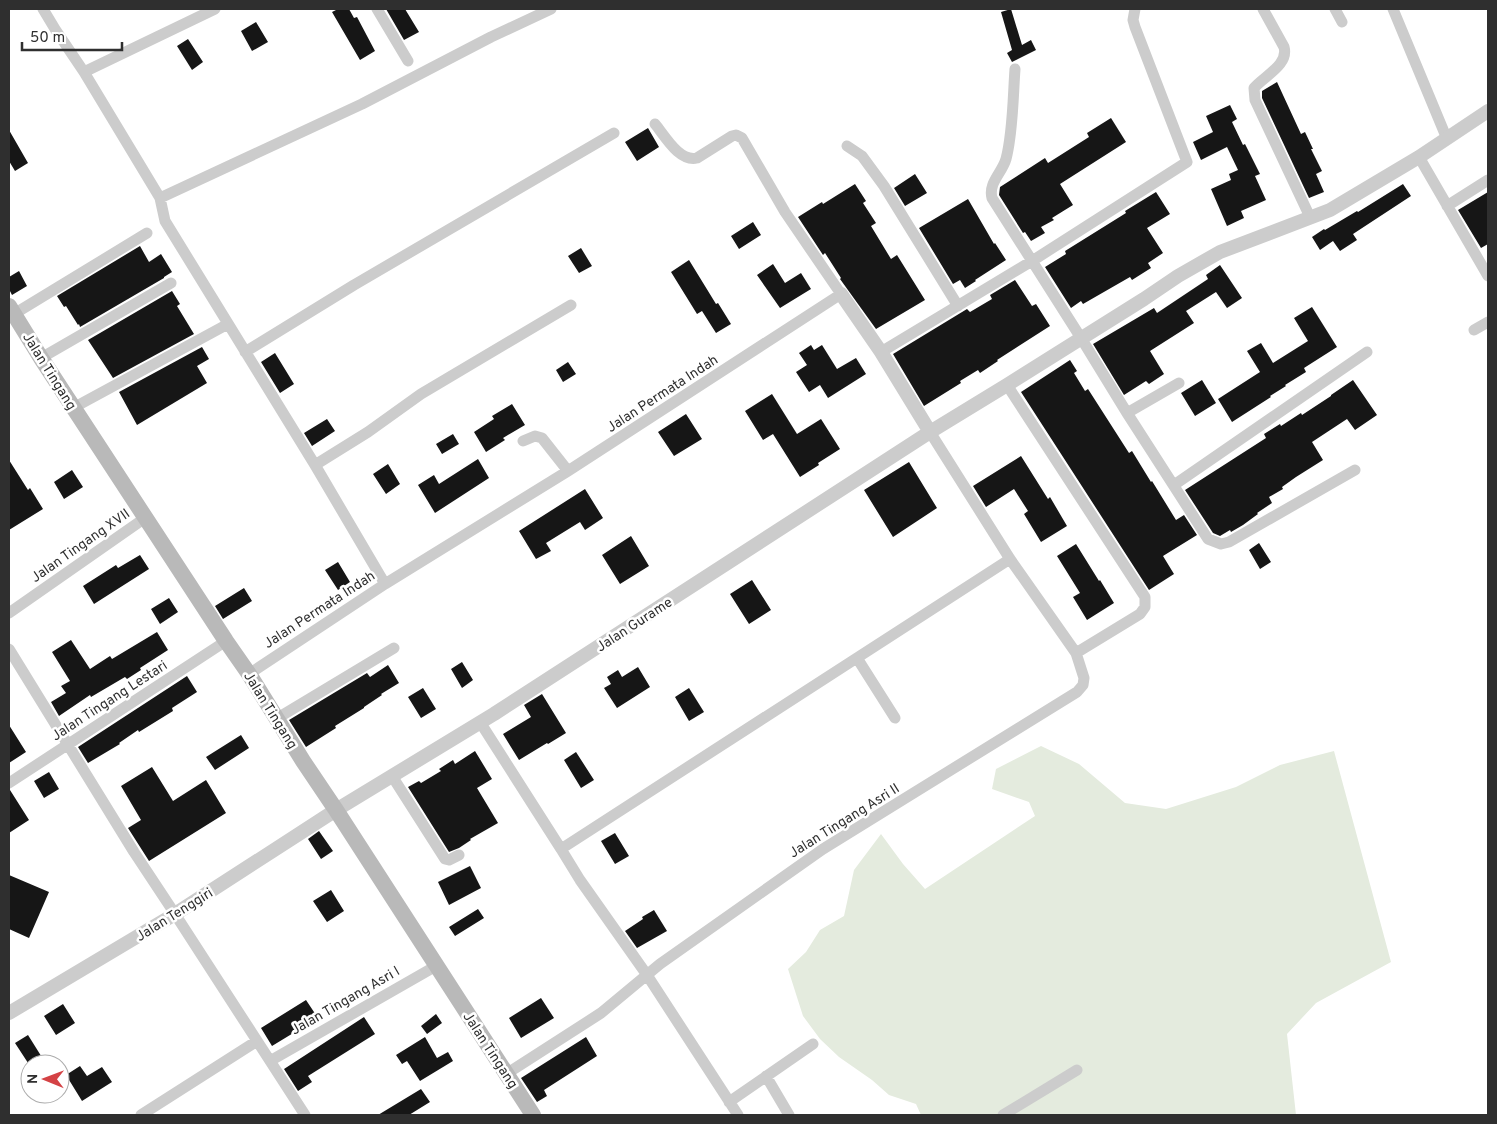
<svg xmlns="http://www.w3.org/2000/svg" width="1497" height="1124" viewBox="0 0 1497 1124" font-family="Overpass,sans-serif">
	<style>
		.green { fill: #e4ebde }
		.building { fill: #161616 }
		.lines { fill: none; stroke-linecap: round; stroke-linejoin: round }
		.minor { stroke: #ccc; stroke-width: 11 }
		.tertiary { stroke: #ccc; stroke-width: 14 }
		.secondary { stroke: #b9b9b9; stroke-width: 16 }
		.labels { text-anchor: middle; stroke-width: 5; stroke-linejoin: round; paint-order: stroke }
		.street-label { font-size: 14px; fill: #2f2f2f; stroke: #fff }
	</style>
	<rect width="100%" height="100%" fill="#fff"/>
	<path class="green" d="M1041,746L1079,764L1125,803L1166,809L1236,787L1280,765L1334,751L1391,962L1316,1003L1287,1034L1296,1115H921L916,1104L889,1095L872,1080L839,1057L820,1039L803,1016L788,969L806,952L820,930L844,916L854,870L881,834L903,864L925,889L1035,816L1029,802L992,789L996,769Z"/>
	<path class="building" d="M338,9H349L354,18L357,17L375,51L360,60L332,12Z
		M386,9H405L419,32L404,40Z
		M1011,9L1022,45L1031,40L1036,50L1012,62L1007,53L1012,50L1001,12Z
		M256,22L268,42L252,51L241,31Z
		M188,39L203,62L192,70L177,46Z
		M1277,82L1301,134L1305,132L1313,149H1311L1322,171L1316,174L1324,192L1309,198L1262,98V91Z
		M1230,105L1237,119L1232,122L1243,145L1245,144L1260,174L1255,176L1266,200L1241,211L1244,218L1227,226L1211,189L1231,180L1229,174L1238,170L1227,147L1201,160L1193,142L1213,132L1206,116Z
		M1111,118L1126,142L1060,184L1073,205L1052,218L1054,220L1041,227L1045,233L1031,241L1025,232L1023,233L999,195L1000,187L1045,158L1048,163L1089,137L1087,133Z
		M648,128L659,147L637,161L625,142Z
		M9,130L28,163L15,171L9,161Z
		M915,174L927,193L905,206L894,188Z
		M855,184L866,201L863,203L876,223L871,226L891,259L897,255L925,300L876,329L840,279L841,278L825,253L823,255L798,217L822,202L823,204Z
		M1403,184L1411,196L1353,234L1357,240L1340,251L1333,241L1320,250L1312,237L1324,229L1325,230L1357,211L1358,212Z
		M1156,192L1170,214L1147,228L1163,253L1148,263L1151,268L1132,280L1130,277L1083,304L1081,301L1071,308L1045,267L1066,254L1065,251L1126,213L1125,211Z
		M1488,192V244L1481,248L1458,210Z
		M968,199L994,244L995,243L1006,260L975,280L976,281L965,288L960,280L953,284L919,228Z
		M753,222L761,235L739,249L731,236Z
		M140,246L149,262L161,254L172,272L164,277V278L80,327L79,324L78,325L66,306L64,307L57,296Z
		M581,248L592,266L579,273L568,256Z
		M689,260L716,304L718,303L731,324L716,333L702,311L697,314L671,272Z
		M773,264L785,283L801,273L811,289L780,308L757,275Z
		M1220,265L1242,298L1227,308L1216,292L1186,311L1194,323L1150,351L1164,374L1149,384L1146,381L1124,395L1093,344L1154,308L1157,313L1208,279L1206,275Z
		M19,271L27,286L12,295L9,289V277Z
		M1015,280L1032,306L1036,304L1050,326L997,360L998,361L980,373L978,370L960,381L961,383L924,406L893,354L967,309L970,312L992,299L990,295Z
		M172,291L180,304L177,306L194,334L113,378L88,340Z
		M1312,307L1337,347L1304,368L1306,372L1285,385L1286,386L1270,396L1271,397L1232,422L1218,399L1260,372L1247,351L1261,343L1273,363L1308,341L1294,318Z
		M811,345L814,350L822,345L837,369L856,358L866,374L828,398L820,385L809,392L796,372L807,365L799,353Z
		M202,347L209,359L197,366L207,383L137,425L119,392Z
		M275,353L294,384L280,393L261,362Z
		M1070,360L1077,371L1074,373L1085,391L1088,389L1129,453L1132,451L1151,482L1152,481L1176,520L1184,515L1197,535L1163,556L1174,574L1149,590L1021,392Z
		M568,362L576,374L563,382L556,370Z
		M1202,380L1216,403L1195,416L1181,393Z
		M1353,380L1377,415L1355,430L1347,419L1312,442L1323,460L1296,477L1282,487L1283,489L1269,497L1272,503L1257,513L1258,514L1243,525L1231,532L1230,530L1220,536L1213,533L1185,490L1266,438L1264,434L1280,424L1281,426L1301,413L1302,415L1331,396V395Z
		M772,394L797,434L821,419L840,449L818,463L819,465L800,477L773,434L763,440L745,411Z
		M512,404L525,425L503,438L505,440L486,452L474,432L494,419L492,416Z
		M686,414L702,439L674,456L658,432Z
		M327,419L335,431L312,446L304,433Z
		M453,434L459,444L442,454L436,444Z
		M1021,456L1048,499L1050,497L1067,526L1041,542L1024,514L1028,511L1014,489L986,507L973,486Z
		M478,459L489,478L435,513L418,485L434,475L439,484Z
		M9,460L28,490L30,488L43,509L9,530Z
		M909,462L937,508L893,537L864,490Z
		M388,464L400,484L386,494L373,474Z
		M72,470L83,487L64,499L54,482Z
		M585,489L603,518L585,530L580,522L546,543L551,551L536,559L519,531Z
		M631,536L649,566L620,584L602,555Z
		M1259,543L1271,562L1260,569L1249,550Z
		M1076,544L1099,581L1100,580L1114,603L1087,620L1073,597L1080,593L1057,556Z
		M140,555L149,569L94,604L83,586L116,565L118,568Z
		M338,562L350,582L338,590L325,570Z
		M752,580L771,610L749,624L730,594Z
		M244,588L252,601L223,619L215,606Z
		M169,598L178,612L160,624L151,609Z
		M157,632L168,650L140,668L141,670L127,679L125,677L91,697L90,695L59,716L51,702L66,693L61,686L70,681L52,652L71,640L90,669L110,656L112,659Z
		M462,662L473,680L462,688L451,669Z
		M388,665L399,683L381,694L382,695L364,707V708L335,726L336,728L306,747L289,720L367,673L370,677Z
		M638,667L650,687L617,708L604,688L611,684L607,677L618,670L622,677Z
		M187,676L197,692L172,708L173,711L139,732L138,730L119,743L120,744L88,763L78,747Z
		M423,688L436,709L421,718L408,697Z
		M689,688L704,712L689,721L675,697Z
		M542,694L566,733L548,744L547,743L519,760L503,734L531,717L524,705Z
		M9,725L26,752L9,763Z
		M241,735L249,748L215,770L206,757Z
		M475,751L492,779L477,788L498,823L470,839L471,840L459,848L449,852L408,787L419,781L421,783L441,771L439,769L453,760L455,764Z
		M576,752L594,780L581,788L564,760Z
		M152,767L173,801L206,780L226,813L149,861L128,828L141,820L121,786Z
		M49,772L59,789L44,798L34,781Z
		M9,790H10L29,820L9,833Z
		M319,831L333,851L321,859L308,839Z
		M615,833L629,856L615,864L601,841Z
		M470,866L481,888L449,905L438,882Z
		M9,875L49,892L29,938L9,929Z
		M331,890L344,911L327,922L313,901Z
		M478,909L484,918L455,936L449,927Z
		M654,910L667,931L637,948L625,931L643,919L642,917Z
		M541,998L554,1018L521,1038L509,1018Z
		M306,1000L318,1018L272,1046L261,1028Z
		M63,1004L75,1023L56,1035L44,1016Z
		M436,1014L442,1023L427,1034L421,1026Z
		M364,1017L375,1034L308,1076L312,1082L298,1091L284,1069Z
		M28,1035L43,1059L36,1064H30V1066L15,1043Z
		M425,1037L437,1058L448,1052L453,1061L420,1081L407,1061L402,1064L396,1055Z
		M586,1037L597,1056L544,1090L547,1096L537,1102L521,1078Z
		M80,1066L87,1076L102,1067L112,1082L82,1101L66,1075Z
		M421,1089L430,1102L409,1115H378Z"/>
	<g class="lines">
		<path class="minor" d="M43,9L55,29L84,72L160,198L165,221L315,465L385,584
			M377,9L408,61
			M1263,9L1284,47C1289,65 1264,76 1254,88L1255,100L1310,217
			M1335,9L1342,22
			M1393,9L1447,139
			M1015,69C1013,96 1013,133 1006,159C1002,173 988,183 992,198L1081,338L1127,413L1208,539L1221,544L1229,542L1355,470
			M84,72L215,9
			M847,146L862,156L884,186L958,306
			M1419,157L1488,276
			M160,198L362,104L491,37L551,9
			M1447,206L1488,180
			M14,314L147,233
			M1474,330L1488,322
			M245,352L354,285L614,133
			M881,352L1032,261L1187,162L1135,27L1133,20L1135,9
			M41,358L171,283
			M1007,385L1145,597V607L1140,614L1076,653
			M73,408L228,324
			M1127,413L1179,383
			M523,441L535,436L542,438L568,471
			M315,465L368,432L421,394L571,305
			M1174,485L1367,352
			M9,613L145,518
			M9,649L134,852L175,914L305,1115
			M857,658L895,718
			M249,674L385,584L568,471L841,294L785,212L742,138L736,135L732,136L697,158C679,162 665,136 655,124
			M276,719L394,648
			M480,722L561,849L1010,559
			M392,776L445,859L449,860L459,855
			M9,783L226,641
			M561,849L580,880L647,975L738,1115
			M270,1061L436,966
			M506,1074L601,1013L660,964L823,849L1077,692L1083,685L1084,678L1076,653L1010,559L930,432
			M766,1076L789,1115
			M729,1102L813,1044
			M141,1115L257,1041
			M1003,1115L1077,1070"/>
		<path class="tertiary" d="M841,294L881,352L930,432L1007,385L1144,299L1178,276L1220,252L1330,210L1419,157L1488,111
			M9,1013L175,914L336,810L494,714L930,432"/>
		<path class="secondary" d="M9,306L41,358L226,641L249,674L303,761L336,810L533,1115"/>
	</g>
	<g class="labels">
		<g class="street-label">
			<text transform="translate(50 371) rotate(58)" y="5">Jalan Tingang</text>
			<text transform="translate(662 393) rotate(-33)" y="5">Jalan Permata Indah</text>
			<text transform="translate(80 545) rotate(-35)" y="5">Jalan Tingang XVII</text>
			<text transform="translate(319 609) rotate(-33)" y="5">Jalan Permata Indah</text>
			<text transform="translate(634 624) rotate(-33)" y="5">Jalan Gurame</text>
			<text transform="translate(109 700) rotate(-33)" y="5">Jalan Tingang Lestari</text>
			<text transform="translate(271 710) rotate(58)" y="5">Jalan Tingang</text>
			<text transform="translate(844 820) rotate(-32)" y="5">Jalan Tingang Asri II</text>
			<text transform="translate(174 914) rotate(-32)" y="5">Jalan Tenggiri</text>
			<text transform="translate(345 1000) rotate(-30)" y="5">Jalan Tingang Asri I</text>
			<text transform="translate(491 1050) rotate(57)" y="5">Jalan Tingang</text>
		</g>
	</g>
	<rect width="1497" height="1124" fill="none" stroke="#2f2f2f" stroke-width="20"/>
	<g transform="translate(45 1079) rotate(271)"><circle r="24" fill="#ffffff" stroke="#acacac"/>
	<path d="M0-4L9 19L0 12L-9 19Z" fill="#d44245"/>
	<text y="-8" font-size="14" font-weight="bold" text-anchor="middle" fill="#2f2f2f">N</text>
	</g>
	<path d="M22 42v8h100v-8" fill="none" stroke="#2f2f2f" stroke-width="2.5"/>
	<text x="30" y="42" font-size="15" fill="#2f2f2f" stroke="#ffffff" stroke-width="4" paint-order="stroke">50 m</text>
</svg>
